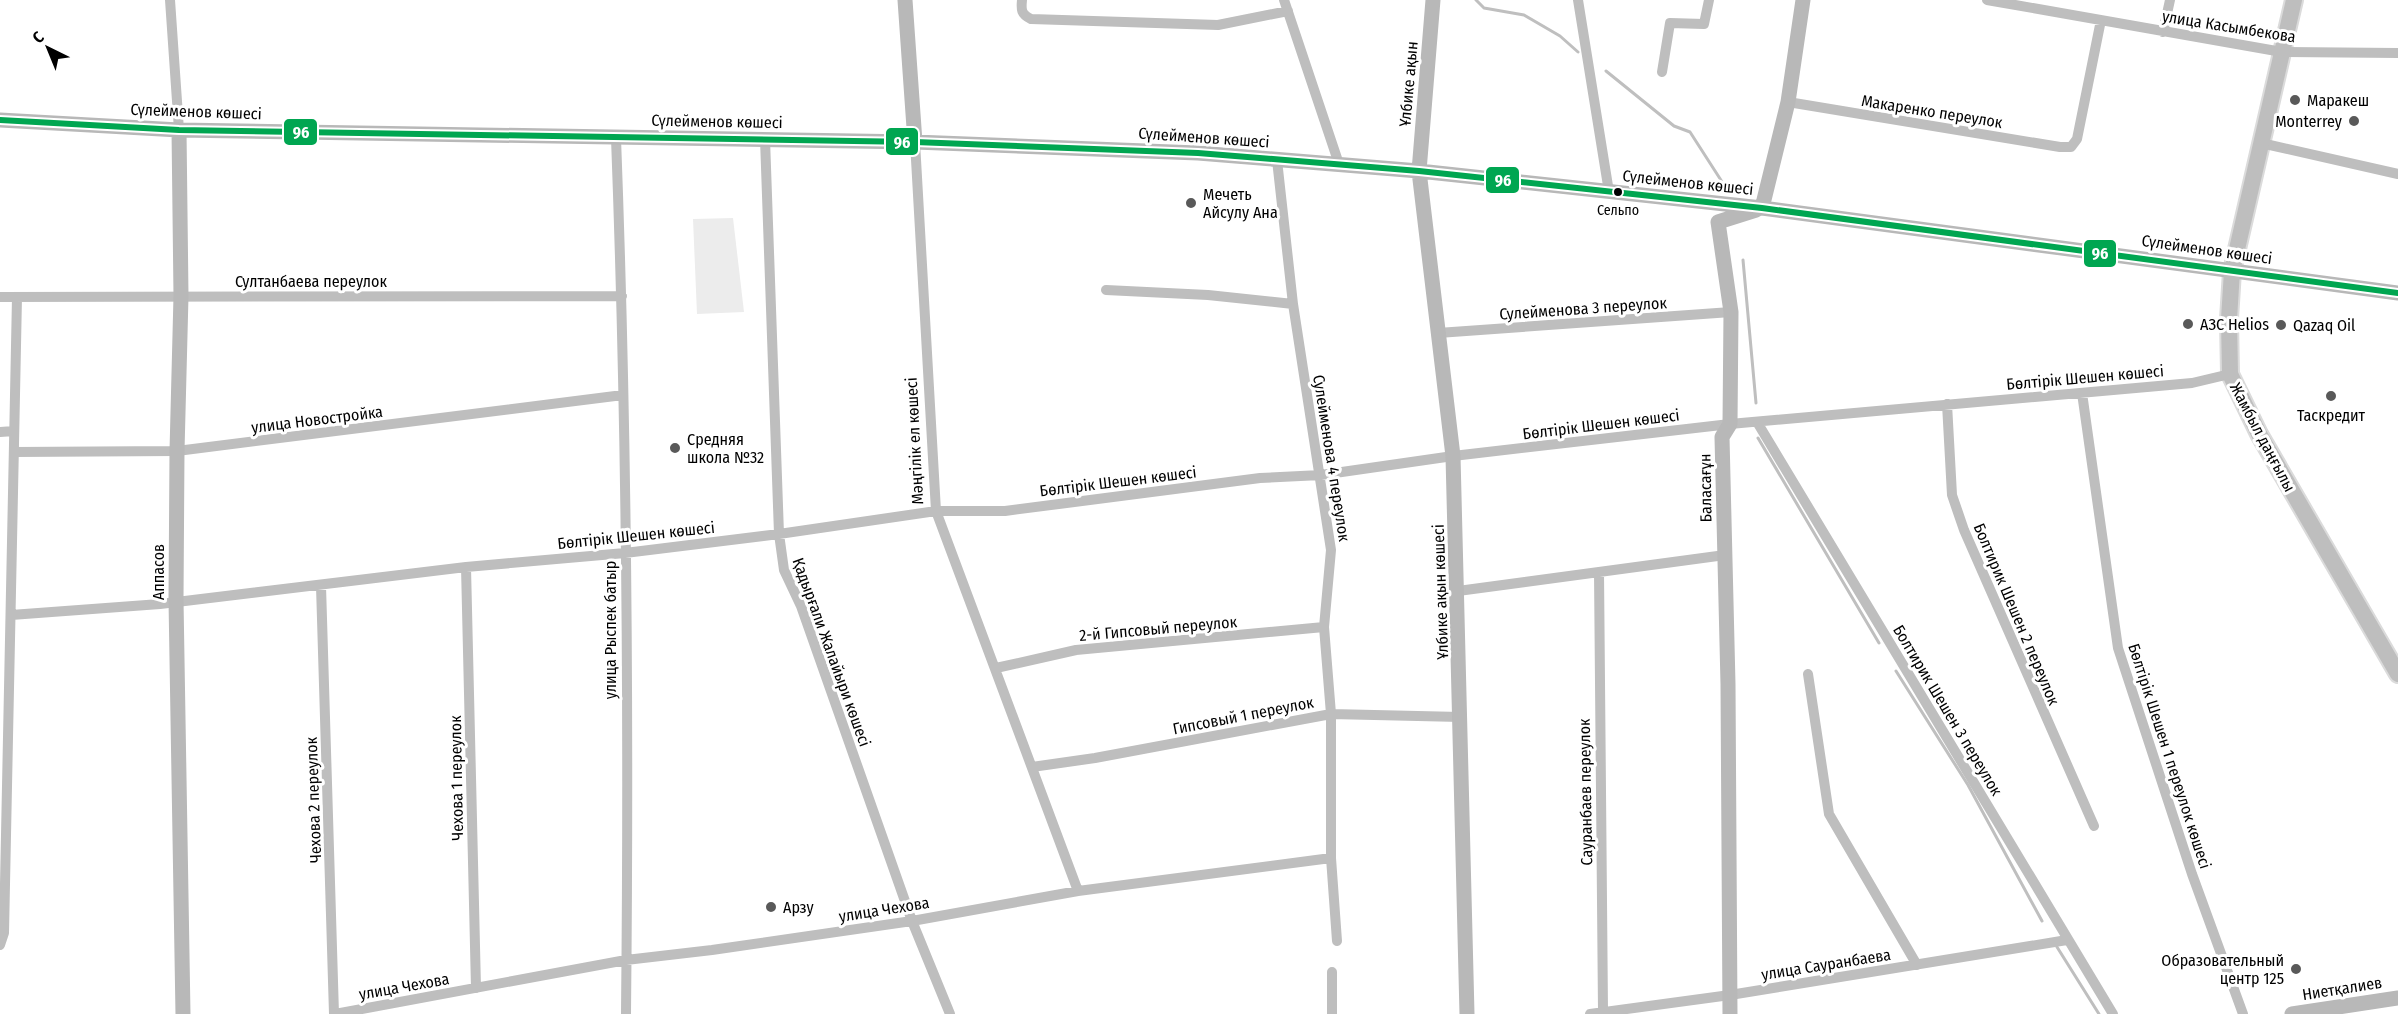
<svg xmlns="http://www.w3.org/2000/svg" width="2398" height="1014" viewBox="0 0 2398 1014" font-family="'Fira Sans Condensed',sans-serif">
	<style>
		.green { fill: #ececec }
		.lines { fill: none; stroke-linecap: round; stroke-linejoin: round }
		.stream { stroke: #bfbfbf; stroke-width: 3 }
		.primary-casing { stroke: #dbdbdb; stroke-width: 20 }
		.street { stroke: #bebebe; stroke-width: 10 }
		.secondary { stroke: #b8b8b8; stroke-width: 15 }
		.primary { stroke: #bebebe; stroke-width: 16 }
		.bus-1-casing { stroke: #fff; stroke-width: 10 }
		.bus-1 { stroke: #00a651; stroke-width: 6 }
		.poi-dot { fill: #595959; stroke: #fff; stroke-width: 2 }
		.bus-dot { fill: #000; stroke: #fff; stroke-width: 2 }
		.labels { text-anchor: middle; stroke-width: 6; stroke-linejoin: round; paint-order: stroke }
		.bus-label { font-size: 14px; fill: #000; stroke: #fff }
		.street-label { font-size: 16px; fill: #000; stroke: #fff }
		.poi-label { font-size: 16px; fill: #000; stroke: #fff; text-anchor: start }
		.line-badge { stroke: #fff; stroke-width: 2 }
		.badge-label { font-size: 16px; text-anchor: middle; font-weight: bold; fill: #fff }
	</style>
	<rect width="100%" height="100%" fill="#fff"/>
	<path class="green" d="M733,218L744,312L697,314L693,219Z"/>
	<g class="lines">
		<path class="stream" d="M1476,0L1484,8L1524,15L1560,36L1578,52
			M1606,71L1674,126L1690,132L1726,188
			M1743,260L1756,403
			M1758,438L1879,643
			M1896,671L1968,785L2042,921
			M2057,947L2099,1014"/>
		<g class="primary-casing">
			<path id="primary" d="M2294,0L2232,271L2229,319L2230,374L2259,434L2398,674"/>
		</g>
		<path class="street" d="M170,0L179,130
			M1022,0C1021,10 1021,14 1031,19L1218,25L1288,11
			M1284,0L1339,164
			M1578,0L1609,192
			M1987,0L2282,52L2398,53
			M2163,32L2170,0
			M1662,72L1670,23L1704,24L1709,0
			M1788,102L2060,147H2071L2077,139L2101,20
			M616,138C627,430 629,722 626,1014
			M765,139L779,534L784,570L801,606L912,921L950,1014
			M915,142L936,511L1078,891
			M2261,143L2398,174
			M1277,160L1293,304L1331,550L1324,627L1331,714V858L1337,941
			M1106,290L1208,295L1293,304
			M0,297L622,296
			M1438,333L1731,312
			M2082,393L2118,648L2192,874L2243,1014
			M1947,404L1952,495L1964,530L2094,826
			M1757,422L2113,1014
			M0,432L14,431
			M14,452L177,451L623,395
			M466,567L476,988
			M1599,572L1603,1011
			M321,586L334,1014
			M1458,591L1725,555
			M11,615L160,604L466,567L625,553L779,534L936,511H1005L1260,478L1321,475L1453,456L1730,424L2192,383L2230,374
			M996,668L1076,650L1324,627
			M1808,674L1829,814L1917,965
			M1032,767L1095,758L1331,714L1461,717
			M0,945L4,933L17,297
			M1332,972V1014
			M335,1014L626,960L712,950L912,921L1078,891L1331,858
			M1590,1014L1730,995L2067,940"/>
		<path class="secondary" d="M905,0L915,142
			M1433,0L1419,171L1453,456L1467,1014
			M0,120L179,130L915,142L1198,153L1419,171L1762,208L2398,293
			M179,130L181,296L177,451L176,600L183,1014
			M1762,208L1788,102L1803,0
			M1730,1014L1728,684L1722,437L1730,424L1731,312L1718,222L1756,210
			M2292,1014L2398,998"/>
		<use href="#primary" class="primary"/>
		<g class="bus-1-casing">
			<path id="bus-1" d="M0,120L179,130L915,142L1198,153L1419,171L1762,208L2398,293"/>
		</g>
		<use href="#bus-1" class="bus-1"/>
	</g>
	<g class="poi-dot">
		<circle cx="2295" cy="100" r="6"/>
		<circle cx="2354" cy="121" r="6"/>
		<circle cx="1191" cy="203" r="6"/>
		<circle cx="2188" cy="324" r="6"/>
		<circle cx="2281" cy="325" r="6"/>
		<circle cx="2331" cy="396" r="6"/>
		<circle cx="675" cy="448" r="6"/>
		<circle cx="771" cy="907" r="6"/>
		<circle cx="2296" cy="969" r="6"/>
	</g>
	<circle class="bus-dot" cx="1618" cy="192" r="5"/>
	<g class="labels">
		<g class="bus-label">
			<text x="1618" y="215">Сельпо</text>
		</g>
		<g class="street-label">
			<text transform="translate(2229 26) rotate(9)" y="6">улица Касымбекова</text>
			<text transform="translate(1408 84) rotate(-85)" y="6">Ұлбике ақын</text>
			<text transform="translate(196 111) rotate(2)" y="6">Сүлейменов көшесі</text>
			<text transform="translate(1932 111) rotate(9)" y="6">Макаренко переулок</text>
			<text transform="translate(717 121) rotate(1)" y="6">Сүлейменов көшесі</text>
			<text transform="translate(1204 137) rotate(4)" y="6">Сүлейменов көшесі</text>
			<text transform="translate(1688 182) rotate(6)" y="6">Сүлейменов көшесі</text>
			<text transform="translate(2207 249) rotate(8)" y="6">Сүлейменов көшесі</text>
			<text x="311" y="287">Султанбаева переулок</text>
			<text transform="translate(1583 308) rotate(-4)" y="6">Сулейменова 3 переулок</text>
			<text transform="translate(2085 377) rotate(-5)" y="6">Бөлтірік Шешен көшесі</text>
			<text transform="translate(317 419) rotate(-7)" y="6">улица Новостройка</text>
			<text transform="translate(1601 424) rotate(-7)" y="6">Бөлтірік Шешен көшесі</text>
			<text transform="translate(2263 437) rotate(62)" y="6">Жамбыл даңғылы</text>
			<text transform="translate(914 441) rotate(-93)" y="6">Мәңгілік ел көшесі</text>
			<text transform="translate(1332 458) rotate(81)" y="6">Сулейменова 4 переулок</text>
			<text transform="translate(1118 481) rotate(-7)" y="6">Бөлтірік Шешен көшесі</text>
			<text transform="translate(1705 488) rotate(-91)" y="6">Баласағұн</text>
			<text transform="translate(636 535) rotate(-6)" y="6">Бөлтірік Шешен көшесі</text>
			<text transform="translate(158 572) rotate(-90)" y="6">Аппасов</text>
			<text transform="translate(1440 592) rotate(-92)" y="6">Ұлбике ақын көшесі</text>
			<text transform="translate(2017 614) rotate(67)" y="6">Болтирик Шешен 2 переулок</text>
			<text transform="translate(1158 628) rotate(-5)" y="6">2-й Гипсовый переулок</text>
			<text transform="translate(610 630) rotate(-90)" y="6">улица Рыспек батыр</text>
			<text transform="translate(832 652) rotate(70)" y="6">Қадырғали Жалайыри көшесі</text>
			<text transform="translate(1948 710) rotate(59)" y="6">Болтирик Шешен 3 переулок</text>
			<text transform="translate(1243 715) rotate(-11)" y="6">Гипсовый 1 переулок</text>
			<text transform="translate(2170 756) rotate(72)" y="6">Бөлтірік Шешен 1 переулок көшесі</text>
			<text transform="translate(456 778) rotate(-91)" y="6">Чехова 1 переулок</text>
			<text transform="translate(1585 792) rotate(-91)" y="6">Сауранбаев переулок</text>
			<text transform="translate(313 800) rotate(-92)" y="6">Чехова 2 переулок</text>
			<text transform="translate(884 909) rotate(-9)" y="6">улица Чехова</text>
			<text transform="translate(1826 964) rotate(-9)" y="6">улица Сауранбаева</text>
			<text transform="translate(404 986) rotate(-10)" y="6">улица Чехова</text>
			<text transform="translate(2342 988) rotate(-9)" y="6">Ниетқалиев</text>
		</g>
		<g class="poi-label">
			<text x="2307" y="106">Маракеш</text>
			<text x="2342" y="127" text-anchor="end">Monterrey</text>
			<text x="1203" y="200">Мечеть<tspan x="1203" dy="18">Айсулу Ана</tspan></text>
			<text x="2200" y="330">АЗС Helios</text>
			<text x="2293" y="331">Qazaq Oil</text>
			<text x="2331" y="421" text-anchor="middle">Таскредит</text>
			<text x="687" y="445">Средняя<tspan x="687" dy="18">школа №32</tspan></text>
			<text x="783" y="913">Арзу</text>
			<text x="2284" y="966" text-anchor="end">Образовательный<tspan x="2284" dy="18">центр 125</tspan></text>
		</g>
	</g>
	<g class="line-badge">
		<rect x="283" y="118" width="35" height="28" rx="6" fill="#00a651"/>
		<rect x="885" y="127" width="34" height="29" rx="6" fill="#00a651"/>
		<rect x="1485" y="166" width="35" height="28" rx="6" fill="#00a651"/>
		<rect x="2083" y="239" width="34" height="29" rx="6" fill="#00a651"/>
	</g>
	<g class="badge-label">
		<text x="301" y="138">96</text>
		<text x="902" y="148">96</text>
		<text x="1503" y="186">96</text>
		<text x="2100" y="259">96</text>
	</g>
	<g transform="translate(48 48) rotate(317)" stroke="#ffffff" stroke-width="4.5" paint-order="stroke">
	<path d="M0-4.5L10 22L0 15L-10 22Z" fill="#000000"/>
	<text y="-9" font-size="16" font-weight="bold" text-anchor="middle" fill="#000000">С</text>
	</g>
</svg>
